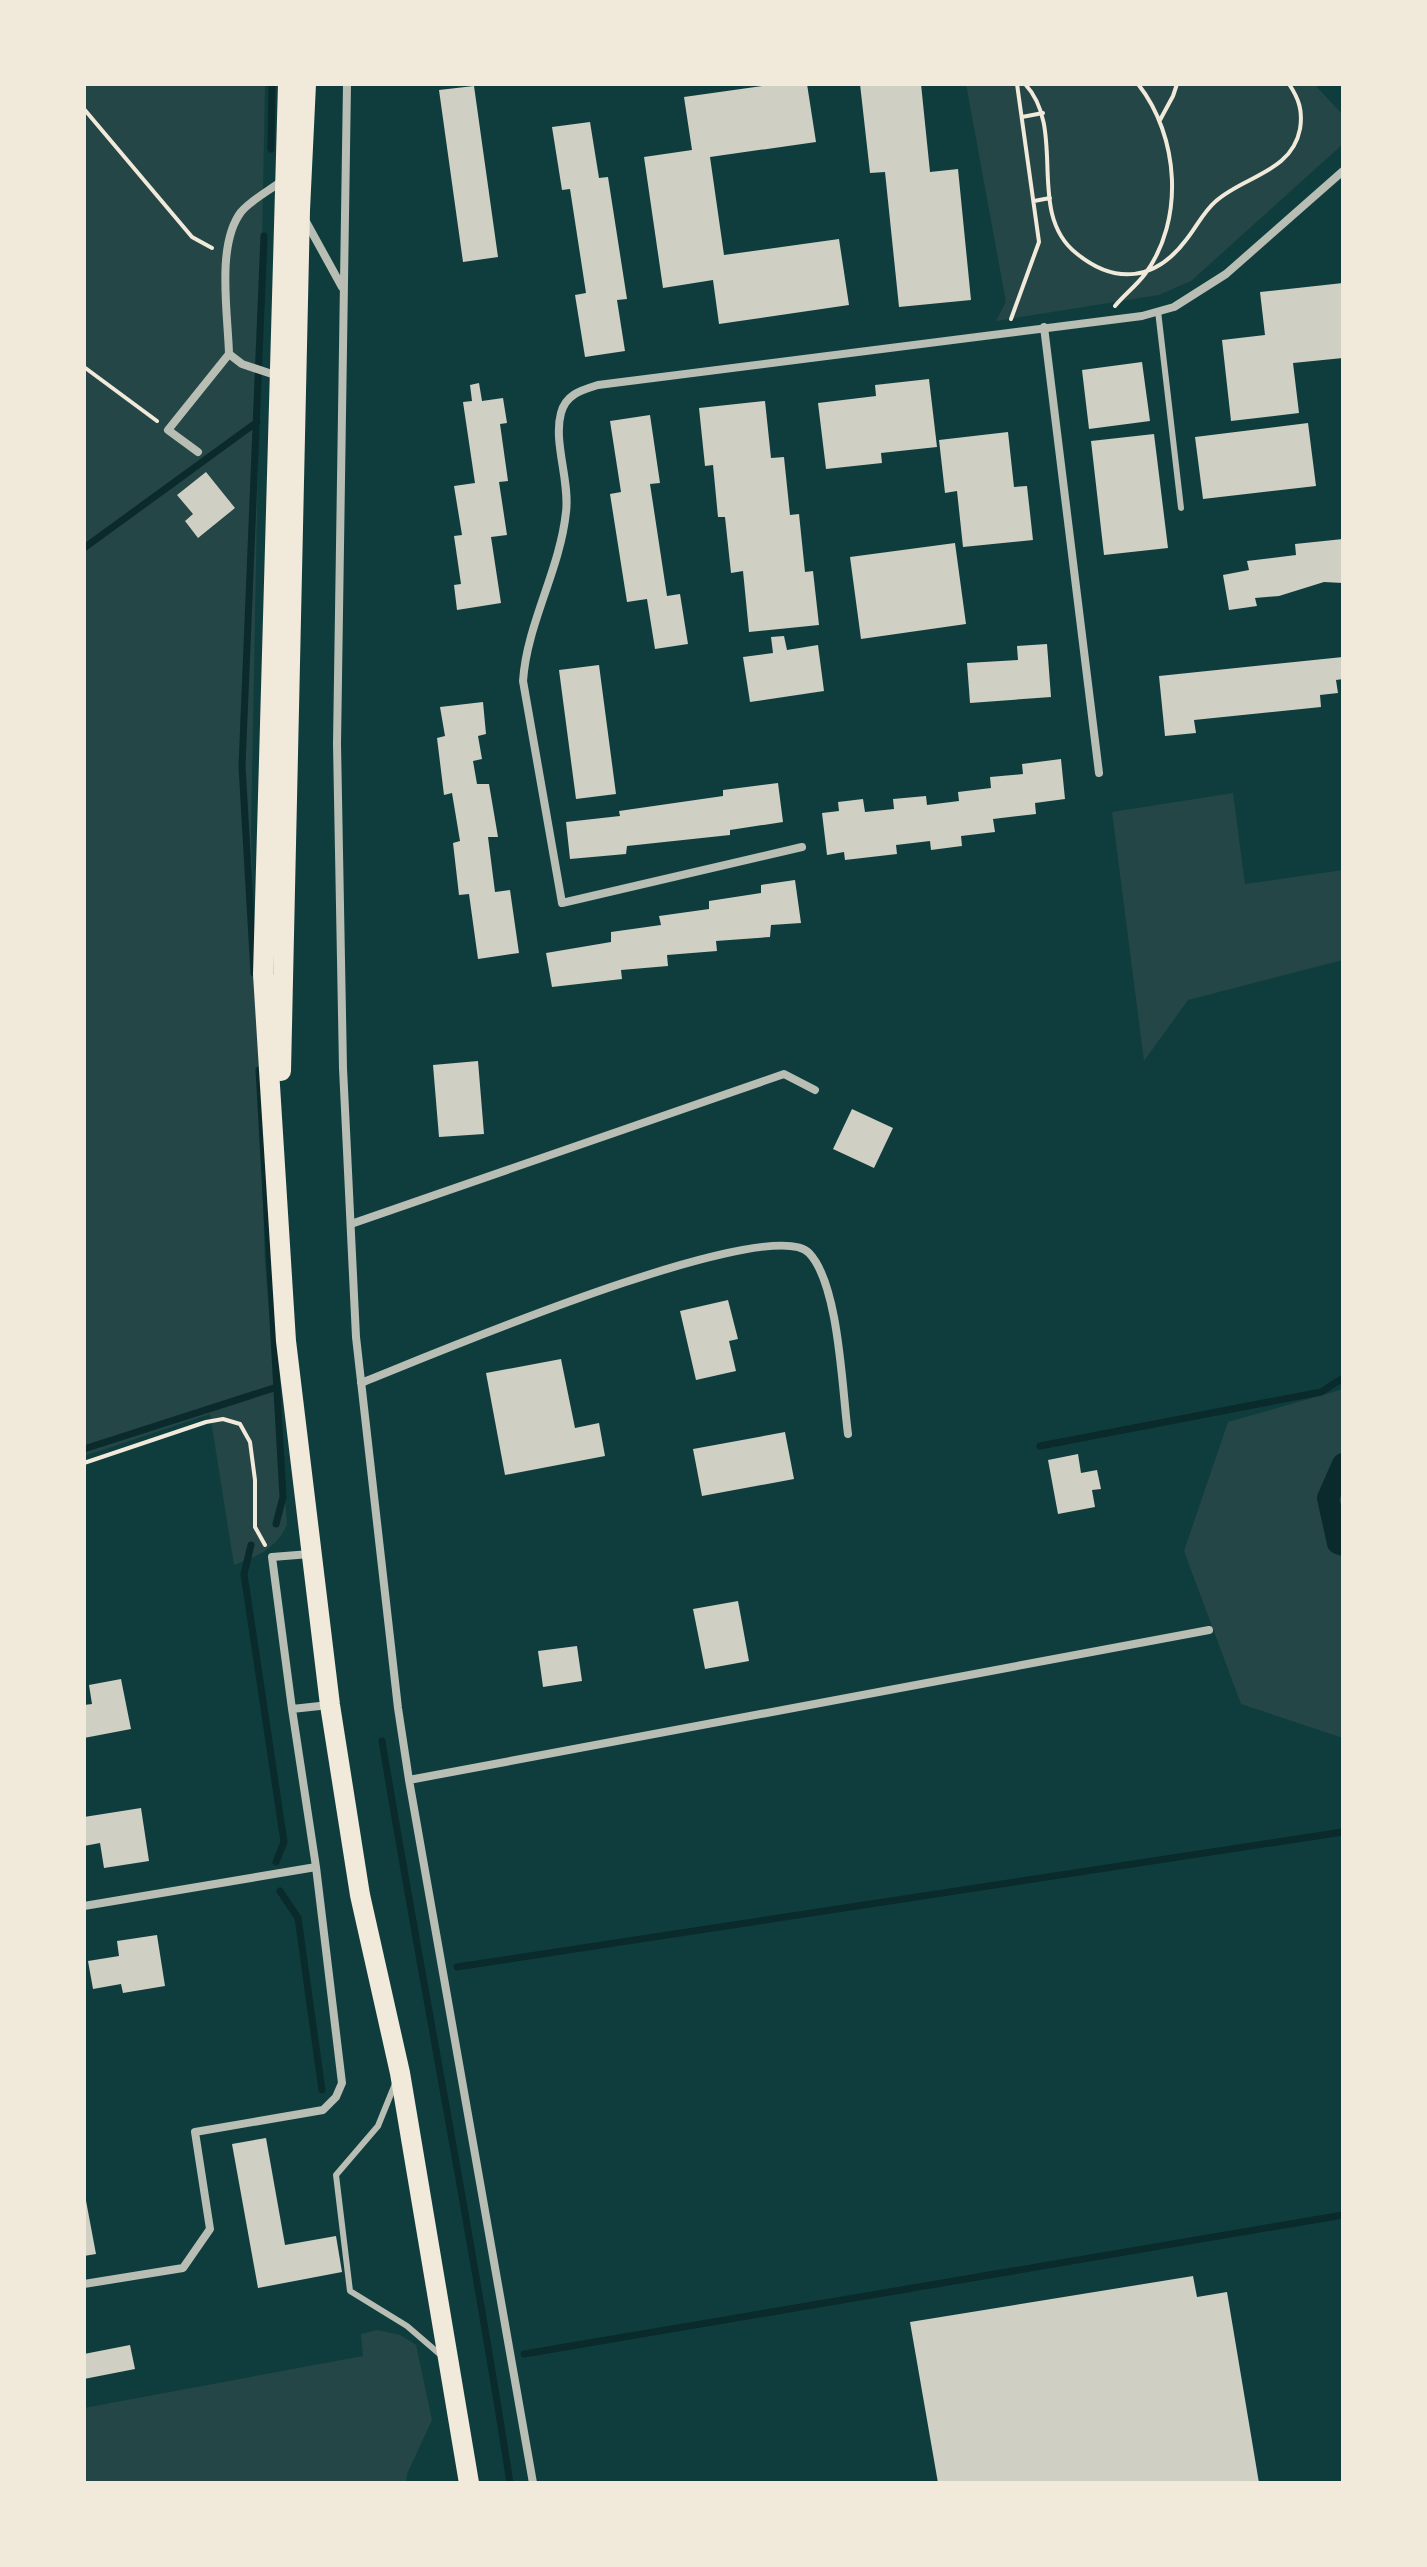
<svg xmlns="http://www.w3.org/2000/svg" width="1427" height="2567" viewBox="0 0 1427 2567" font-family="'IBM Plex Sans',sans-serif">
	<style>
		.green { fill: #244646 }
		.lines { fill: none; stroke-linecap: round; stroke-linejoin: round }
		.stream { stroke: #0a2a2b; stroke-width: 7 }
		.canal { stroke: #0a2a2b; stroke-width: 22 }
		.building { fill: #cfcfc3 }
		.path { stroke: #f1e9da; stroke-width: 4 }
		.service { stroke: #b8beb3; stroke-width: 6 }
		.minor { stroke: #b8beb3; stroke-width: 8 }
		.primary { stroke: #f1e9da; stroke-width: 20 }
	</style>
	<rect width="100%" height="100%" fill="#0f3d3e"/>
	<path class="green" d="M84,84H265L251,832L265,1263L287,1524C278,1548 256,1557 234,1565L210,1414L84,1456Z
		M966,84H1314L1343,115V144L1191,281L1159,295L996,321L1006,302Z
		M1233,793L1245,884L1343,870V960L1188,1000L1144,1061L1112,812Z
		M1343,1386V1738L1241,1704L1184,1551L1228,1422L1340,1390Z
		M377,2330L400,2335L416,2345L432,2420L407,2474L406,2483H84V2408L363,2356L361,2334Z"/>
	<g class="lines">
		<path class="stream" d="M271,149L272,84
			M84,548L257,422
			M254,973L242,766L264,236
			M259,1070L283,1497L276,1524
			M1040,1446L1321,1392L1343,1378
			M84,1449L277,1387
			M251,1545L244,1574L284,1842L276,1862
			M382,1741C423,1989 472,2235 510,2483
			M280,1891L298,1918L322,2090
			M457,1967L1343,1832
			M524,2354L1343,2215"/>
		<path class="canal" d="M1343,1464L1328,1498L1338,1543L1343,1545"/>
	</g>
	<path class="building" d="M777,84H807L816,142L710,157L724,255L839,239L849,305L719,324L713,280L663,288L644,157L692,150L684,97Z
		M860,84H921L930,172L958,169L971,300L899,307L885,172L870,173Z
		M474,86L498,257L463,262L439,90Z
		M590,122L599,178L608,177L627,299L617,300L625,351L585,357L575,295L586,293L570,189L562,190L552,127Z
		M1343,283V358L1293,363L1299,413L1231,421L1222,340L1265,335L1260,292Z
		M1142,362L1150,421L1089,429L1082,370Z
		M929,379L937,447L881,453L882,463L826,469L818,403L876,396L875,385Z
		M479,383L482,401L503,398L507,423L500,424L508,481L499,482L507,535L491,537L501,603L457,610L454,585L461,584L454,536L462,535L454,486L475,483L463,402L472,401L470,385Z
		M765,401L771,458L784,457L790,515L799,514L805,572L813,571L819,625L749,632L743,571L731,573L725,517H718L713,465L705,466L699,408Z
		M650,415L660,483L650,484L667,596L680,594L688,644L655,649L647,599L627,602L610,494L621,492L610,421Z
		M1308,423L1316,486L1203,499L1195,437Z
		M1008,432L1014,487L1027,486L1033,540L963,547L957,491L945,493L939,440Z
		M1154,434L1168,548L1104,555L1091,441Z
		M206,472L235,508L198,538L185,521L193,514L177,495Z
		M1343,539V583L1324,582L1279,596L1255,598L1257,606L1229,610L1223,575L1249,570L1247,561L1296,555L1295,544Z
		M955,543L966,624L861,639L850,557Z
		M784,636L787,650L818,645L824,691L750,702L743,657L773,653L771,637Z
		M1047,644L1051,697L970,703L967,663L1018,660L1017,646Z
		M1343,657V679L1336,680L1338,693L1320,695L1321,707L1194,720L1196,733L1165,736L1159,676Z
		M599,665L616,794L576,799L559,670Z
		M483,702L486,734L478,736L482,759L473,761L477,784H489L498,837H488L495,892L510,890L519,953L478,959L469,894L459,895L453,843L460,841L452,793L444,795L437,738L445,736L440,707Z
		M1061,759L1065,799L1035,803L1036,814L993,819L995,832L961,836L962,846L931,850L930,841L896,845L897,854L845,860L844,852L827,855L822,813L839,811L838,802L863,799L865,812L894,809L893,799L926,796L927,805L959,801L958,792L991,788L990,777L1023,774L1022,764Z
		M778,783L783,822L730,830V835L627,846L626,854L570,859L566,822L620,816L619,811L723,796V790Z
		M795,880L801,923L771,925L770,937L716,941L717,951L667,955L668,966L621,970L622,979L552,987L546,953L611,942V932L661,925L659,916L709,909V901L761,893V885Z
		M478,1061L484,1134L439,1137L433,1065Z
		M852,1109L893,1128L874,1168L833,1149Z
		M728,1300L738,1339L729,1341L736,1371L696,1380L680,1311Z
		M561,1359L575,1428L599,1423L605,1456L505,1475L486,1373Z
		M785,1432L794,1479L702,1496L693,1449Z
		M1078,1454L1081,1473L1097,1470L1101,1489L1092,1490L1095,1507L1058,1514L1048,1460Z
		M738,1601L749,1661L705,1669L693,1609Z
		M577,1646L582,1681L543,1687L538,1651Z
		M121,1679L131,1729L84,1738V1705L92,1704L89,1685Z
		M141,1808L149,1861L104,1868L100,1843L84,1846V1817Z
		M157,1935L165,1986L123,1993L121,1984L93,1989L88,1961L119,1956L117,1941Z
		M266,2138L285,2245L336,2236L342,2272L258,2288L232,2144Z
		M84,2190L96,2254L84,2256Z
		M1193,2276L1197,2297L1227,2292L1259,2483H938L910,2322Z
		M130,2345L135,2369L84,2379V2354Z"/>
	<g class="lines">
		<path class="path" d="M1025,84C1068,130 1025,212 1076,253C1116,286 1156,280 1186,240C1196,228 1203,212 1216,201C1244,176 1292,172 1300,129C1303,111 1299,99 1289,84
			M84,109L192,237L212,248
			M1022,117L1043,113
			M1160,120L1173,96L1177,84
			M1034,201L1050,198
			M1115,306C1124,295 1136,286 1145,274C1185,220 1179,136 1138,84
			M1011,319L1039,242L1017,84
			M84,367L157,421
			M84,1463L206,1422L223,1419L240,1424L250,1442L255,1480V1527L265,1545"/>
		<path class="service" d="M1158,311L1181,508
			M395,2084L378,2126L336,2175L350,2291L407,2326L443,2357"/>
		<path class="minor" d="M347,84L337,744L343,1068L356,1337L398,1708L409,1780L533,2483
			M304,218L342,287
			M1044,327L1099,773
			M278,376L242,364L229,354C228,314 216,245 241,212C251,200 270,190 282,181
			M198,452L168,430L229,354
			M802,847L562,903L523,681C527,623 560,570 566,512C570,481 553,442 561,413C566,394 582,390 598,385L1142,316L1174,307L1226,274L1343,171
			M351,1224L784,1074L815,1090
			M361,1383C422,1359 769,1211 809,1253C839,1284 842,1389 848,1434
			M310,1554L272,1557L292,1709L329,1705
			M409,1780L1209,1630
			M84,1906L316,1867
			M84,2284L183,2268L210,2229L195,2132L323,2110L336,2097L342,2083L316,1867L292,1709"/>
		<path class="primary" d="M288,84L263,974L286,1341L330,1705L360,1895L400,2073L469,2483
			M281,1071L300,210L306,84"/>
	</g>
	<rect width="1427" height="2567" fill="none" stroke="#f1e9da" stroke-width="172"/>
</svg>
